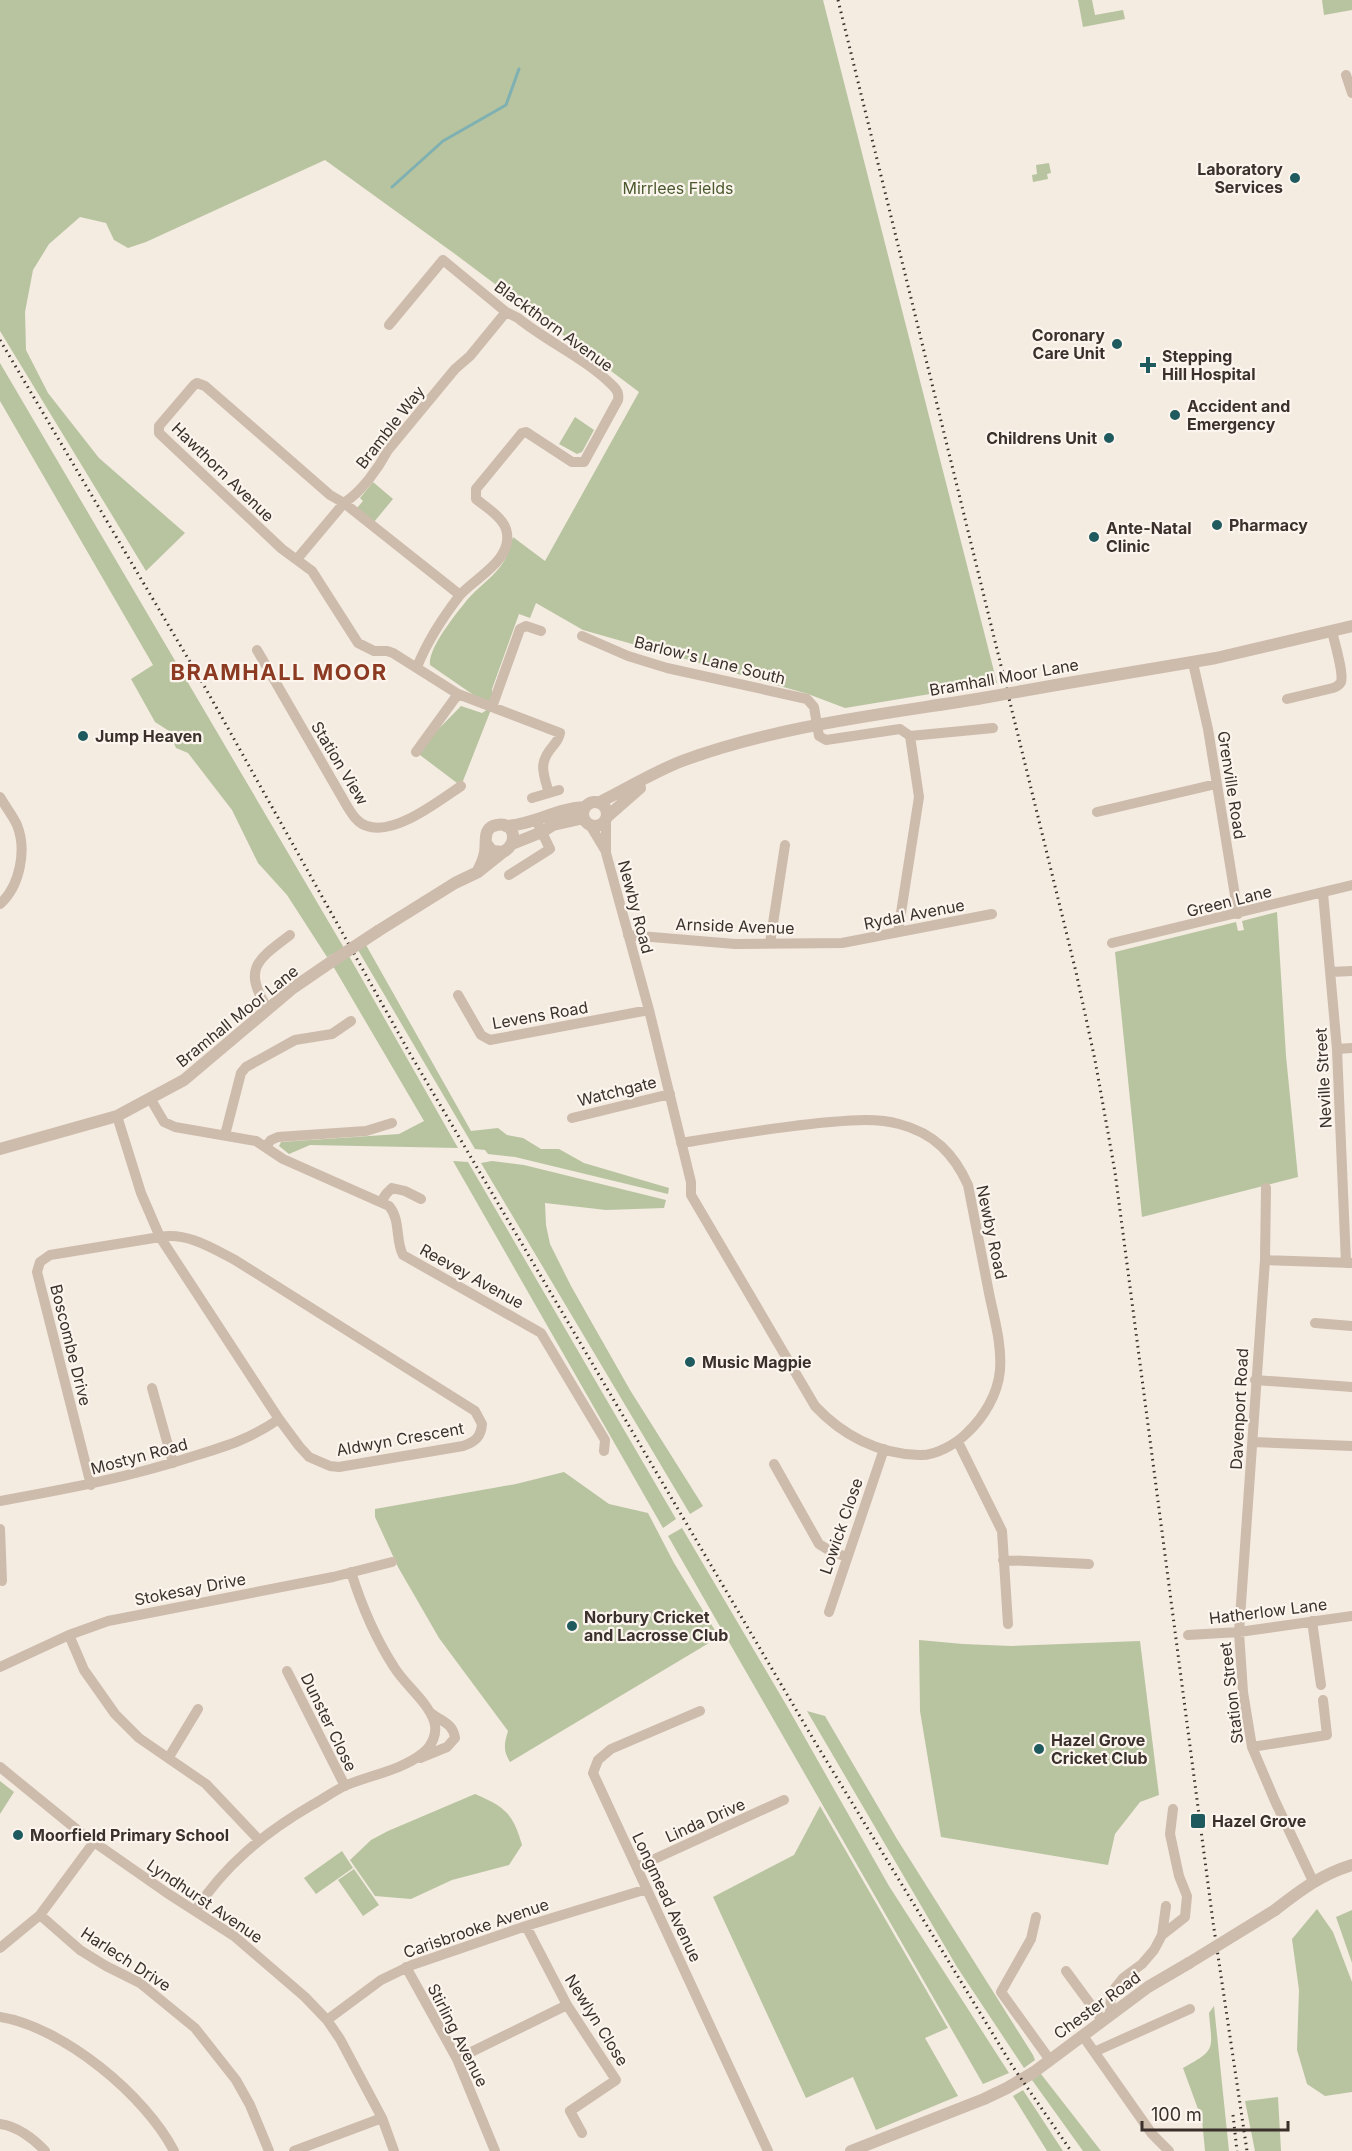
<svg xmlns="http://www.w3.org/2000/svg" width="1352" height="2151" viewBox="0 0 1352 2151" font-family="Inter,sans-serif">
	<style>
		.green { fill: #b8c4a0 }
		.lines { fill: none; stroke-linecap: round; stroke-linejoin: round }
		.stream { stroke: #7fb0b2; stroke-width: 3 }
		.minor { stroke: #cdbbac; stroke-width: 10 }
		.tertiary { stroke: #cdbbac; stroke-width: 12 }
		.rail { stroke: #3b302b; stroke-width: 3; stroke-dasharray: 1.5 4.5; stroke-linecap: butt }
		.tertiary-bridge { stroke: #cdbbac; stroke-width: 12 }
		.poi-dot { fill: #1f5a5e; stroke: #fbf5ee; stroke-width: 2 }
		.labels { text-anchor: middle; stroke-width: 4.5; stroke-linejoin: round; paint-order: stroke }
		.poi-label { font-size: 16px; font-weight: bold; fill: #3b302b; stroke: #fbf5ee; text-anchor: start }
		.park-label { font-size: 16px; fill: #4a5a2e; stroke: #fbf5ee }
		.street-label { font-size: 16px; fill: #3b302b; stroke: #fbf5ee }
		.district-label { font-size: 22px; font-weight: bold; letter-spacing: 1.5px; fill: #8c3b22; stroke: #fbf5ee }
	</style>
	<rect width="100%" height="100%" fill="#f4ebe1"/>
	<path class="green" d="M0,0H823L997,683L845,708L808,694L583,630L536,603L530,618L519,614L492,689V707L461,786L416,752L461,706L482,713L491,707L430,665C428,648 456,614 467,600C477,588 491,579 500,567C507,559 510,547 513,537L545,561L639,392L455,254L325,160L146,242L128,248L114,240L106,223L80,217L49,244L33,270L25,312L26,350L48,393L99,458L185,533L146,571L0,331Z
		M1078,0H1092L1095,15L1123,10L1125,19L1083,27Z
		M1322,0H1352V10L1324,15Z
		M1049,163L1051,173L1047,174L1048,179L1033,182L1032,175L1037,174L1036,165Z
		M0,363L344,948L327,957L287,895L258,863L232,810L188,753L176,748L169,731L155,722L131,679L153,665L0,401Z
		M575,417L594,430L582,452L577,454L559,444Z
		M373,482L393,499L374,522L357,508L363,501L360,498Z
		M1277,912L1286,1056L1298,1177L1142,1217L1115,952L1236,922L1238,931L1244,930L1242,921Z
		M366,945L471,1131L498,1128L507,1135L523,1138L541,1149H559L584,1163L669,1188L668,1194L515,1157L488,1154L485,1150L475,1149L358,950Z
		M349,956L458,1148L310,1145L289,1154L279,1146L281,1142L399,1134L424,1121L333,966Z
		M453,1161L468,1162L676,1519L663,1528Z
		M492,1161L524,1165L666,1200L664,1208L606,1210L545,1203L546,1225L550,1244L571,1286L630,1390L703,1506L690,1514L481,1163Z
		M564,1472L609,1504L648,1513L674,1563L719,1637L510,1762C503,1751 504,1744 508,1731L439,1638L398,1567L375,1517V1509L516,1484Z
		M682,1528L788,1708L889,1886L1009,2073L983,2084L668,1536Z
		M919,1640L963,1644L1011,1646L1140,1641L1159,1795L1140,1802L1115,1834L1108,1865L941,1837L920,1711Z
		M807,1711L825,1716L897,1839L1033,2055L1035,2060L1024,2068L957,1967Z
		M0,1781L14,1792L0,1814Z
		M475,1794C505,1807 513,1813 522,1845L509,1865L452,1880L411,1899L375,1896L350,1860L371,1840L388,1831Z
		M820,1806L948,2028L925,2038L958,2096L876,2130L853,2077L806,2098L713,1897L794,1855Z
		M342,1851L353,1868L316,1894L304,1878Z
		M354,1869L379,1905L363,1916L338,1880Z
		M1317,1909L1333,1932L1352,1982V2092L1325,2096L1307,2084L1297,2050L1299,1990L1292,1939Z
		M1352,1910V1963L1336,1917Z
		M1214,2006L1229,2151H1205L1202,2120L1183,2068C1217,2049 1212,2050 1209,2013Z
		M1041,2074L1101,2151H1083L1032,2080Z
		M1023,2090L1063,2151H1047L1013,2096Z
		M1278,2097L1281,2151H1255L1245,2101Z"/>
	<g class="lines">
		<path class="stream" d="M392,187L443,141L506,105L519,69"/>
		<path class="minor" d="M1346,75L1352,93
			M389,325L443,260L506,312L518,318C549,343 587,359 614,387C618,391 619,395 618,400L584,462H572L526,432L522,433L476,489V499C486,507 502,517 506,529C515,559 476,577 460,595C443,617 427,642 417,667
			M297,559L344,503C362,491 378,469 388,450L455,369L470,356L506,312
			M582,636L628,656L667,668L807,699L814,707L819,736L826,740L900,729L910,736L993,728
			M257,650L347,806C352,814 357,823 367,826C394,836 439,801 461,786
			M1193,663L1208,729L1238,914
			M458,694L492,707L520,629L526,626L541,631
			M1287,699L1333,688C1336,687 1339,686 1341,682C1344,673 1334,641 1332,631
			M492,707L560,733C559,739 557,741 553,746C538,763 543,773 549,793
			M416,752L458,694L393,653L387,651H374L358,643L312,571L282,549L159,433V426L194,385L197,383L205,386L330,495L344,503L460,595
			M0,797C5,806 13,816 17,825C27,850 20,886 0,904
			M532,798L559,790
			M1097,812L1216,784
			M606,820V853L649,1010L691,1182V1195L815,1406C842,1435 878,1454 919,1455C935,1456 956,1444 967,1433C984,1417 998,1394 1000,1370C1002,1344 994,1318 989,1293C982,1257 975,1221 968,1185C954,1154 934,1133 899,1124C878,1118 853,1120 831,1122C781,1126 731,1135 681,1143
			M590,825L605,850
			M509,875L550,849L536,820
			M1323,893L1337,1049L1346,1263
			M898,932L919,797L910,736
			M628,935L735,944L842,943L992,914
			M770,943L785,845
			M1112,943L1352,885
			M1331,972L1352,971
			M458,995L481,1035L490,1040L649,1010
			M268,1009C242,969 257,960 290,935
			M1337,1049L1352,1048
			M150,1098L164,1122L175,1127L256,1141L283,1159L389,1206C401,1220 395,1240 403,1255L541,1333L605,1440L604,1451
			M572,1118L670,1094
			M225,1135L241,1073L246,1067L295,1040L332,1034L351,1021
			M266,1146L271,1140L278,1137L366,1131L392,1123
			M1266,1188L1265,1260L1239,1632L1243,1692L1252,1747L1275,1801L1313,1881
			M381,1202L386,1194L392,1188L405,1191L421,1199
			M1265,1260L1352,1263
			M1315,1323L1352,1326
			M1255,1380L1352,1387
			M152,1388L173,1463
			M958,1442L1002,1531L1008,1624
			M1253,1442L1352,1446
			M774,1464L819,1544L827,1549L846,1557
			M91,1485L37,1272L40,1262L50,1255L160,1237C187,1232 212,1248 235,1260L475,1411L482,1424C481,1437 475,1442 463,1446L339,1467L330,1466L309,1457L299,1446L279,1419L160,1237L141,1193L117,1116
			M0,1501C66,1489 131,1477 194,1456C227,1446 250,1439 279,1419
			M0,1529L2,1581
			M1003,1560L1089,1564
			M829,1612L884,1449
			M1312,1621L1321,1685
			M69,1635L84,1670L115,1714L139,1738L206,1784L259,1840
			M1188,1635L1239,1632L1352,1616
			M0,1667L69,1635L108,1621L333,1577L392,1562
			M287,1671L345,1786
			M700,1711L611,1749L598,1760L593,1773L768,2151
			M1252,1747L1327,1735L1323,1700
			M169,1757L198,1709
			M420,1758L447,1747L455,1738C453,1723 442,1722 431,1713
			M0,1767L81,1833L167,1893L234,1936L305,1997L327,2020L340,2039L382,2118L394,2151
			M637,1867L784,1800
			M195,1911C225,1865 264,1833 312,1805C323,1799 335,1790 347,1785C371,1775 402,1770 423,1753C432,1746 438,1733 434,1721C427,1701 405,1685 394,1667C374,1636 362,1607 351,1572
			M40,1915L80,1950L106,1966L140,1983L195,2028L236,2080L250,2105L269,2151
			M1036,1917L1031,1939L1001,1992L1050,2060
			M526,1926L567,2005L616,2080L570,2111L582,2133
			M1162,1935L1166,1906
			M0,1948L40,1915L94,1842
			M406,1967L457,2059L495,2151
			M1066,1971L1102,2020
			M1110,2014L1111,1993L1123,1978L1142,1964L1154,1950L1162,1935L1185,1917L1187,1896L1179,1876L1170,1834L1173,1809
			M0,2017C63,2027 145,2095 174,2151
			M327,2020L381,1980L412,1965L526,1926L647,1889
			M1083,2036L1152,2134L1169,2151
			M1094,2052L1190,2009
			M457,2059L567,2005
			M0,2124C17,2126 34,2139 45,2151
			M294,2151L382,2118"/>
		<path class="tertiary" d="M1056,685L1216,658L1352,626
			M583 814a12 12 0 1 1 24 0a12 12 0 1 1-24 0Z
			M600,802C626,789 654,772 682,761C777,726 878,715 977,699
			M608,816L640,788
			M506,826C533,825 557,808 585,807
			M512,844L542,832L553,825L584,818
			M478,871C481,865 484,859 485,852C487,842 482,827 497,825C515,821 519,844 503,852L492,851L486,843
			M378,931L455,883L478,872L503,852
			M0,1149L117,1116L184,1080L293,988L331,962
			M1275,1910C1301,1890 1320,1875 1352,1865
			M851,2151L984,2099L1007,2088L1034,2072L1148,1987L1189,1963"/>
		<path class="rail" d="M838,0L1076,972L1095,1060L1115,1172L1213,1922L1247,2151
			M0,340L206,689L409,1052L815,1742L1013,2067L1071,2151
			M1233,2115L1237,2151"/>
		<path class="tertiary-bridge" d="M977,699L1056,685
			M331,962L378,931
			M1189,1963L1275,1910"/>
	</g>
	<g class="poi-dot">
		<circle cx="1295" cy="178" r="6"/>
		<circle cx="1117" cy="344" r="6"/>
		<path d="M1145 356h6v6h6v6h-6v6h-6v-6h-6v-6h6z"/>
		<circle cx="1175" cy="415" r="6"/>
		<circle cx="1109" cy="438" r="6"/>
		<circle cx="1217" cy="525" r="6"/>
		<circle cx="1094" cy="537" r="6"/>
		<circle cx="83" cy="736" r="6"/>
		<circle cx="690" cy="1362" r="6"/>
		<circle cx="572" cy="1626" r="6"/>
		<circle cx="1039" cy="1749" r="6"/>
		<rect x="1190" y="1813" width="16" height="16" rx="3"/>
		<circle cx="18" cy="1835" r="6"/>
	</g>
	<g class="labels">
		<g class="poi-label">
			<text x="1283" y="175" text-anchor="end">Laboratory<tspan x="1283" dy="18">Services</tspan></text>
			<text x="1105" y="341" text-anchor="end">Coronary<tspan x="1105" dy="18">Care Unit</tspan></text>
			<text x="1162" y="362">Stepping<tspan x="1162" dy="18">Hill Hospital</tspan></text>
			<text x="1187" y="412">Accident and<tspan x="1187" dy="18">Emergency</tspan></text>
			<text x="1097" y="444" text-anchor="end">Childrens Unit</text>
			<text x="1229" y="531">Pharmacy</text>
			<text x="1106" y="534">Ante-Natal<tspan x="1106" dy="18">Clinic</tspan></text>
			<text x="95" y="742">Jump Heaven</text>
			<text x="702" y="1368">Music Magpie</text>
			<text x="584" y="1623">Norbury Cricket<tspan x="584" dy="18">and Lacrosse Club</tspan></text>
			<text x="1051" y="1746">Hazel Grove<tspan x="1051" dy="18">Cricket Club</tspan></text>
			<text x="1212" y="1827">Hazel Grove</text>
			<text x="30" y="1841">Moorfield Primary School</text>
		</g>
		<g class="park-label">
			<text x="678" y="194">Mirrlees Fields</text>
		</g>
		<g class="street-label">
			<text transform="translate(554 326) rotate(36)" y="6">Blackthorn Avenue</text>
			<text transform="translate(390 427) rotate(-52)" y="6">Bramble Way</text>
			<text transform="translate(223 472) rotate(44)" y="6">Hawthorn Avenue</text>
			<text transform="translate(710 660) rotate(14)" y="6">Barlow's Lane South</text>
			<text transform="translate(1004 677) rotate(-10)" y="6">Bramhall Moor Lane</text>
			<text transform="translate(340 763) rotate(59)" y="6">Station View</text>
			<text transform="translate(1232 785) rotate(81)" y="6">Grenville Road</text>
			<text transform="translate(1229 901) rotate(-14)" y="6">Green Lane</text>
			<text transform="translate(636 907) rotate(75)" y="6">Newby Road</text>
			<text transform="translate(914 914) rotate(-11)" y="6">Rydal Avenue</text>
			<text transform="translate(735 926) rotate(2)" y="6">Arnside Avenue</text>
			<text transform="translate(540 1015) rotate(-10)" y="6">Levens Road</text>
			<text transform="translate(237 1016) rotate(-39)" y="6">Bramhall Moor Lane</text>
			<text transform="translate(1323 1078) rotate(-93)" y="6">Neville Street</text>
			<text transform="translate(617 1091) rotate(-14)" y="6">Watchgate</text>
			<text transform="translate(992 1232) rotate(78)" y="6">Newby Road</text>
			<text transform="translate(472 1276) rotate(29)" y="6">Reevey Avenue</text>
			<text transform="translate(71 1345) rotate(76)" y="6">Boscombe Drive</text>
			<text transform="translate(1239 1409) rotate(-87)" y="6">Davenport Road</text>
			<text transform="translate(400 1439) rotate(-10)" y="6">Aldwyn Crescent</text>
			<text transform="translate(139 1456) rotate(-15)" y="6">Mostyn Road</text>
			<text transform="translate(841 1526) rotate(-71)" y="6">Lowick Close</text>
			<text transform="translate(190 1589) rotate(-11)" y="6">Stokesay Drive</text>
			<text transform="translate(1268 1611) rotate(-7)" y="6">Hatherlow Lane</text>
			<text transform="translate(1231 1693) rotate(-97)" y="6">Station Street</text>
			<text transform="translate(329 1722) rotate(64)" y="6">Dunster Close</text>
			<text transform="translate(705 1820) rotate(-24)" y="6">Linda Drive</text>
			<text transform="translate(667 1897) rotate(65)" y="6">Longmead Avenue</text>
			<text transform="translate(205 1901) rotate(34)" y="6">Lyndhurst Avenue</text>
			<text transform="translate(476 1928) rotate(-19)" y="6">Carisbrooke Avenue</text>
			<text transform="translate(126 1959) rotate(33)" y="6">Harlech Drive</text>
			<text transform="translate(1097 2005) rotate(-36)" y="6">Chester Road</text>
			<text transform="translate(597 2020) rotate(58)" y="6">Newlyn Close</text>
			<text transform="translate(458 2035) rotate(63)" y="6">Stirling Avenue</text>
		</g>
		<g class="district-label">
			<text x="279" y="680">BRAMHALL MOOR</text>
		</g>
	</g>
	<path d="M1142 2121v9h146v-9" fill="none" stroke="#3b302b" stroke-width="3"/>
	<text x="1151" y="2121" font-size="18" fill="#3b302b" stroke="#fbf5ee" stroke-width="4.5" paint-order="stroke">100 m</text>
</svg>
